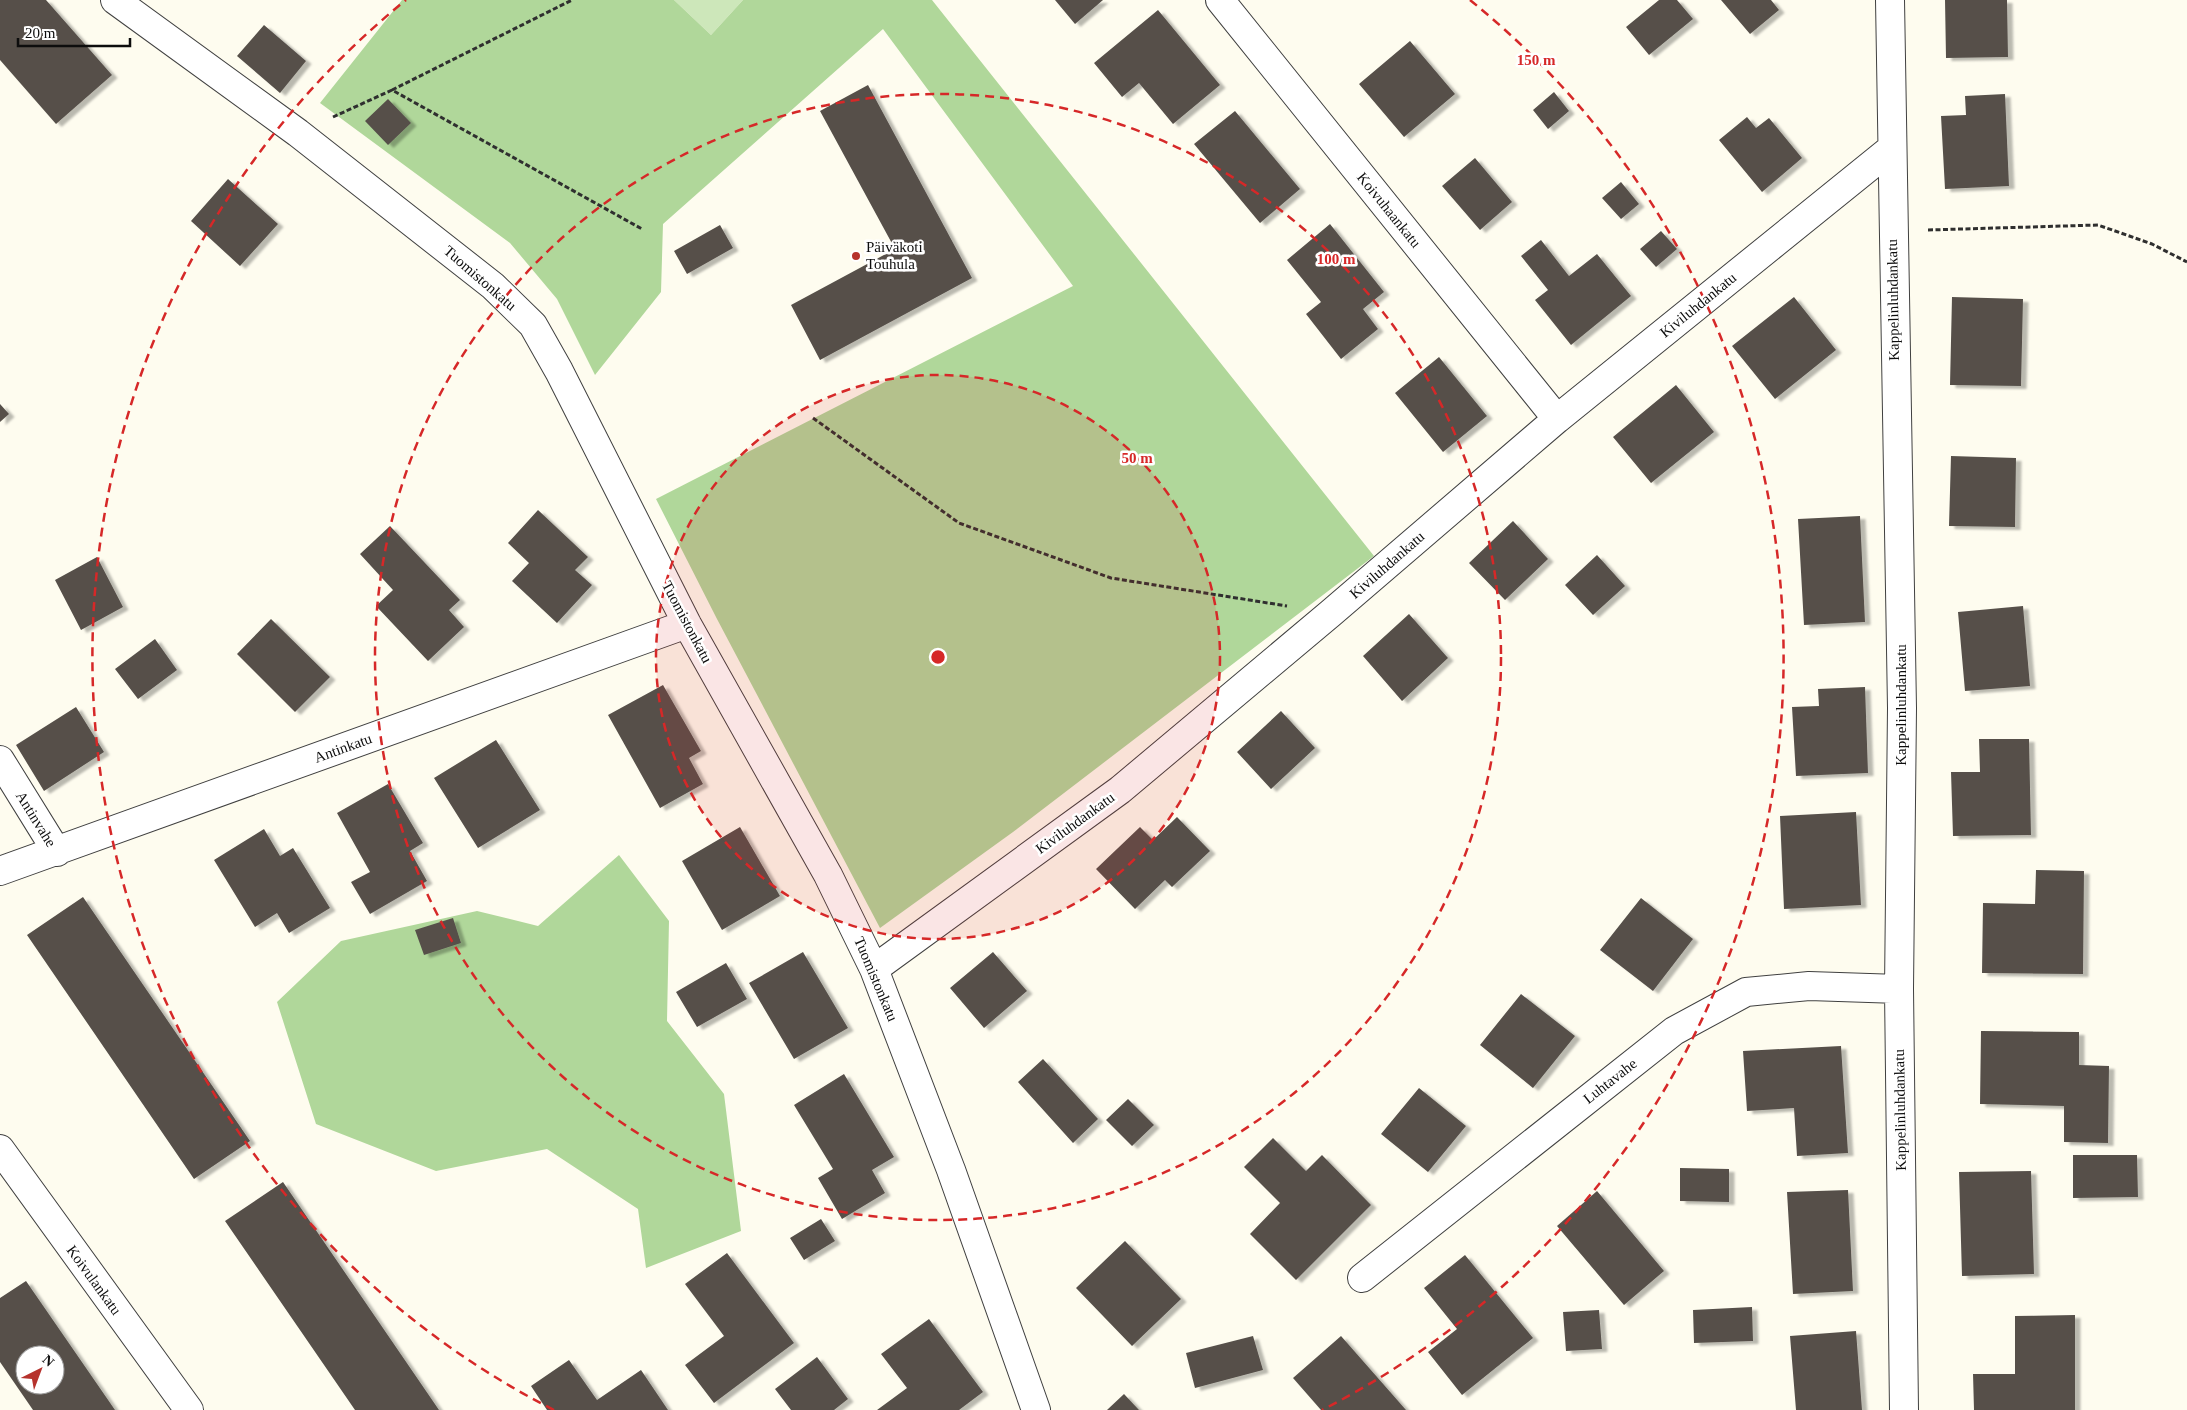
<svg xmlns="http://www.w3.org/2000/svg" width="2187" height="1410" viewBox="0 0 2187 1410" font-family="Georgia,serif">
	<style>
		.green { fill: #cde7ba }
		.forest { fill: #b0d79a }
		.building { fill: #56504a; fill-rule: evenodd; filter: url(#shadow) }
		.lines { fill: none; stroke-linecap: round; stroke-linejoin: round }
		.minor-casing { stroke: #404040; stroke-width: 30 }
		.path { stroke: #2f2f2f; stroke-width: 3; stroke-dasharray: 5 2.5; stroke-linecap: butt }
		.minor { stroke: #fff; stroke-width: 28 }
		.ring { fill: none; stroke: #d62828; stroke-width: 2.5; stroke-dasharray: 9 6 }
		.poi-dot { fill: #b6322d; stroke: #fff; stroke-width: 2 }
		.labels { text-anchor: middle; stroke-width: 5; stroke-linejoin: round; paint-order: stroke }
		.street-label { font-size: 15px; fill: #0d0d0d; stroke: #fff }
		.poi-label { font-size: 15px; fill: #0d0d0d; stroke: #fff; text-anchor: start }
		.centre { fill: #d62828; stroke: #fff; stroke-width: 2.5 }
		.ring-label { font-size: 15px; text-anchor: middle; font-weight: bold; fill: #d62828; stroke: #fff; stroke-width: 5; stroke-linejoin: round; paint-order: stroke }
	</style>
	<defs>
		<filter id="shadow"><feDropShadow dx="5.5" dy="3" stdDeviation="1" flood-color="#0004"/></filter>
	</defs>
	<rect width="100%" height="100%" fill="#fefcef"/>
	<path class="green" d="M674,0H743L711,35Z"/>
	<path class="forest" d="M402,0H674L711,35L743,0H932L1374,556L1013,832L880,928L717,619L656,499L1073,286L883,29L663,224L661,292L595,375L557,299L510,243L320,103Z
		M619,855L669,921L667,1021L724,1094L741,1231L646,1268L638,1209L547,1149L436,1171L316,1124L277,1002L341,941L477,911L538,926Z"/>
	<path class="building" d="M0,0H46L112,75L56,124L0,60Z
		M1055,0H1103L1075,24Z
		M1659,0H1677L1693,19L1649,55L1626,27Z
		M1721,0H1771L1779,10L1750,34Z
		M1945,0H2007L2008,57L1946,58Z
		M1158,10L1220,85L1173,124L1139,83L1122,97L1094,63Z
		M264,25L306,61L280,93L237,56Z
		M1410,41L1455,94L1404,137L1359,84Z
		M868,85L972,278L820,360L791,305L895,249L820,111Z
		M1554,92L1569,111L1548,129L1533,110Z
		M2005,94L2009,186L1945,189L1941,116L1966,115L1965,96Z
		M388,99L411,123L388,145L365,121Z
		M1235,111L1300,189L1260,223L1194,144Z
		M1747,117L1756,128L1769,118L1802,158L1762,192L1719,140Z
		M1475,158L1512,202L1480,230L1442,186Z
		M228,179L278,224L240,266L191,221Z
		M1621,182L1639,204L1621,219L1602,198Z
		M1330,224L1384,292L1363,309L1378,329L1341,359L1306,314L1321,302L1287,260Z
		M720,225L733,248L687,274L674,251Z
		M1661,231L1677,249L1656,267L1640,249Z
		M1541,240L1569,276L1597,254L1631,296L1571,345L1535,300L1548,290L1521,256Z
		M1794,297L1836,350L1775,399L1732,346Z
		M1952,297L2023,299L2021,386L1950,385Z
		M1439,357L1487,416L1443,452L1395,393Z
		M1676,385L1714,432L1651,483L1613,437Z
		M0,404L9,414L0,422Z
		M1951,456L2016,458L2015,527L1949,526Z
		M538,510L588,557L575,570L592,585L557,623L512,581L529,563L508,543Z
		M1860,516L1865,622L1804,625L1798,519Z
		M1513,521L1548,559L1505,600L1469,563Z
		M390,526L460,600L449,610L464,627L428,661L376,606L393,590L360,554Z
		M1597,555L1625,586L1593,615L1565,585Z
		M97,557L123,607L81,630L55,580Z
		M2023,606L2030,686L1965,691L1958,612Z
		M1409,614L1448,658L1402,701L1363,656Z
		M271,619L330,677L295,712L237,654Z
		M155,639L177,670L138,699L115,669Z
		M663,685L701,751L689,758L703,784L660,808L608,715Z
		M1865,687L1868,773L1796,776L1792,707L1819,706L1818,689Z
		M76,707L104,752L44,791L16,745Z
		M1281,711L1315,748L1271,789L1237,752Z
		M1979,739H2029L2031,835L1953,836L1951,772H1980Z
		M496,740L540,810L478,848L434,778Z
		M388,784L423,843L410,851L427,881L370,914L351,882L370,872L337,813Z
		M1856,812L1861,905L1784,909L1780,816Z
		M1177,817L1210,851L1172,887L1165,880L1135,909L1096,869L1140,827L1153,840Z
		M740,827L780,896L722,930L682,861Z
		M264,829L280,856L293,848L330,908L289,933L277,913L255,927L214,860Z
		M2036,870L2084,871L2083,974L1982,973L1983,903L2035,904Z
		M83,897L250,1141L194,1179L27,935Z
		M1641,898L1693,939L1653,991L1600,950Z
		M453,918L461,943L424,955L415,930Z
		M803,952L848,1028L794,1059L749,983Z
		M993,952L1027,991L984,1028L950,988Z
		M726,963L747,999L697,1027L676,992Z
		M1521,994L1575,1036L1533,1088L1480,1045Z
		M1981,1031L2079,1032V1065L2109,1066L2108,1143L2064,1142V1106L1980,1104Z
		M1841,1046L1848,1153L1797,1156L1794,1108L1747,1111L1743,1051Z
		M1043,1059L1098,1119L1073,1143L1018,1082Z
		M844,1074L894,1157L872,1170L885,1193L842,1219L818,1178L833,1169L794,1105Z
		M1419,1088L1466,1126L1428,1172L1381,1134Z
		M1128,1099L1154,1125L1132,1146L1106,1120Z
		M1273,1138L1306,1171L1322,1155L1371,1205L1296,1280L1250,1234L1280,1203L1244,1167Z
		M2073,1155H2137L2138,1197L2073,1198Z
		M1680,1168L1729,1169V1202L1680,1201Z
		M2031,1171L2034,1274L1962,1276L1959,1172Z
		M283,1182L439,1410H355L225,1221Z
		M1848,1190L1853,1291L1793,1294L1787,1192Z
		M1597,1191L1664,1271L1624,1305L1557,1226Z
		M821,1219L835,1241L804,1260L790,1238Z
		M1125,1241L1181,1299L1132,1346L1076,1288Z
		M727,1253L794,1343L714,1403L685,1365L724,1336L685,1284Z
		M1465,1255L1533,1338L1462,1395L1428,1352L1457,1329L1424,1288Z
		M26,1281L115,1410H33L0,1362V1298ZM25,1355H55V1385H25Z
		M1752,1307L1753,1341L1694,1343L1693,1310Z
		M1599,1310L1602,1349L1566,1351L1563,1312Z
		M2075,1315V1410H1974L1973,1374H2015V1316Z
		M929,1319L983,1392L959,1410H877L907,1388L881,1354Z
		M1856,1331L1862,1410H1796L1790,1336Z
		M1253,1336L1263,1370L1195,1388L1186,1353Z
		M1341,1336L1406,1410H1321L1293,1378Z
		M817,1357L848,1399L834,1410H791L775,1389Z
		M569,1360L597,1400L641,1370L668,1410H547L531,1386Z
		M1124,1394L1139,1410H1107Z"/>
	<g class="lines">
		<g class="minor-casing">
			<path id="minor" d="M115,0L298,133L493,286L533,325L559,371L687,624L828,875L874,969L951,1170L1036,1410
				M1220,0L1557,419
				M1890,0L1902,708L1899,989L1904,1410
				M0,760L57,852
				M0,871L687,624
				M874,969L1120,790L1331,613L1557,419L1891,149
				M0,1149L189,1410
				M1362,1278L1674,1031L1746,992L1809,986L1899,989"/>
		</g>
		<path class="path" d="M392,90L572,0
			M333,117L392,90L642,229
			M1928,230L2098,225L2152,244L2187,262
			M813,418L959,523L1111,578L1287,606"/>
		<use href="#minor" class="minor"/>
	</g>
	<circle cx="938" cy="657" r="282" fill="#d62828" fill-opacity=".12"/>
	<g class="ring">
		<circle cx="938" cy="657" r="282"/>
		<circle cx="938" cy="657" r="563"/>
		<path d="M554 1410A845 845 0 0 1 406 0M1470 0A845 845 0 0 1 1322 1410"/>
	</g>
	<circle class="poi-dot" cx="856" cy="256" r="5"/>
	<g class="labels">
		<g class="street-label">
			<text transform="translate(1389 210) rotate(51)" y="5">Koivuhaankatu</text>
			<text transform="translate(480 278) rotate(41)" y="5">Tuomistonkatu</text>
			<text transform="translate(1893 300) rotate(-91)" y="5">Kappelinluhdankatu</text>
			<text transform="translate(1698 305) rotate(-39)" y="5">Kiviluhdankatu</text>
			<text transform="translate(1387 565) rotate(-41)" y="5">Kiviluhdankatu</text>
			<text transform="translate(687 622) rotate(62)" y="5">Tuomistonkatu</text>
			<text transform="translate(1901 705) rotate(-90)" y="5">Kappelinluhdankatu</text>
			<text transform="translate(343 748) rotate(-20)" y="5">Antinkatu</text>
			<text transform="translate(36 819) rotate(58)" y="5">Antinvahe</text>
			<text transform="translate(1075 823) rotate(-36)" y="5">Kiviluhdankatu</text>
			<text transform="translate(876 979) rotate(67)" y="5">Tuomistonkatu</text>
			<text transform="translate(1610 1081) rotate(-38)" y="5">Luhtavahe</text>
			<text transform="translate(1900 1110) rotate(-91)" y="5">Kappelinluhdankatu</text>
			<text transform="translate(94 1280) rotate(54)" y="5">Koivulankatu</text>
		</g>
		<g class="poi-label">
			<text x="866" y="252">Päiväkoti<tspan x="866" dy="17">Touhula</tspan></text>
		</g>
	</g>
	<circle cx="938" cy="657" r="8" class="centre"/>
	<g class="ring-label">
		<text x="1536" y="65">150 m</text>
		<text x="1336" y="264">100 m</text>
		<text x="1137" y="463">50 m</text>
	</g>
	<g transform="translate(40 1370) rotate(42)"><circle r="24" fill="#ffffff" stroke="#9e9e9e"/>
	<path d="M0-4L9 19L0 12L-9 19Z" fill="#b6322d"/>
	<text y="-8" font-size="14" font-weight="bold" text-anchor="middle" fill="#0d0d0d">N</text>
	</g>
	<path d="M18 38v8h112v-8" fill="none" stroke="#0d0d0d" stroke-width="2.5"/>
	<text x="25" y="38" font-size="15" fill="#0d0d0d" stroke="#ffffff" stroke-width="4" paint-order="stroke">20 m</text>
</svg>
